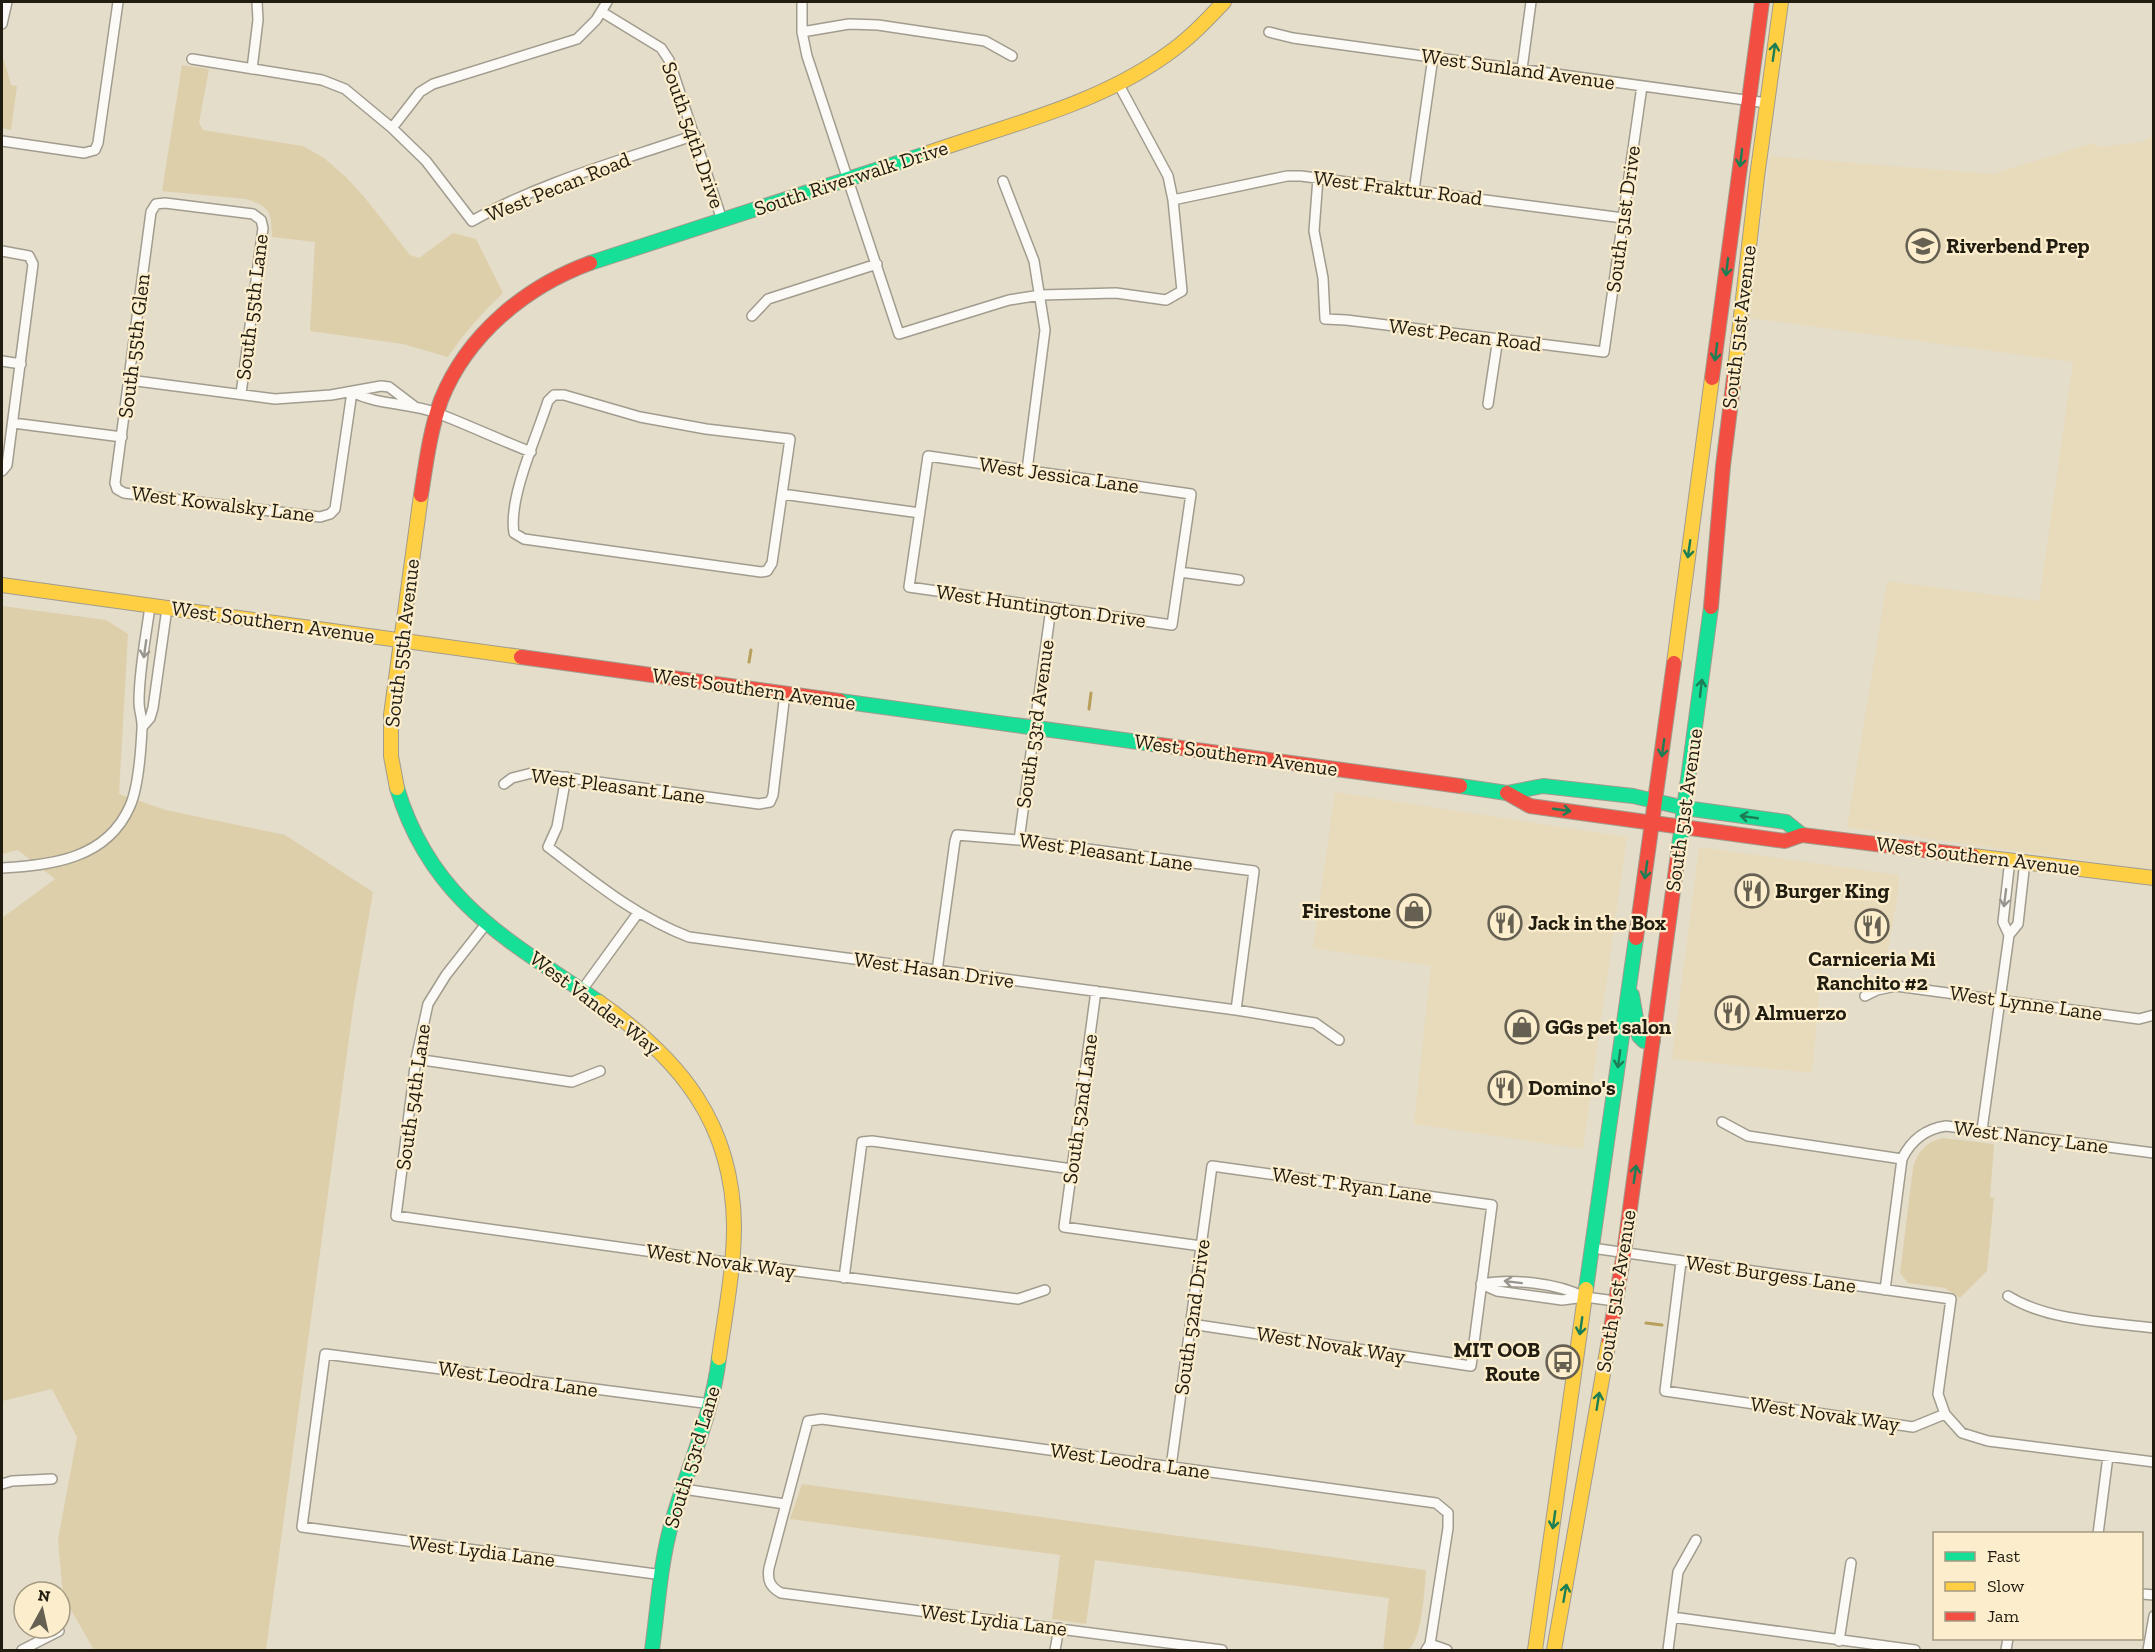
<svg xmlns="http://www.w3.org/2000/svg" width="2155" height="1652" viewBox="0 0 2155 1652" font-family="'Zilla Slab',serif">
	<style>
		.built { fill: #e7dbbc }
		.green { fill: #decfab }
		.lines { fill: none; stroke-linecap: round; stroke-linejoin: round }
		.stream { stroke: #b89f5c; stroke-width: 3 }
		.street-casing { stroke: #a19c8e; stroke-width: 12 }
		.fast-casing { stroke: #a19c8e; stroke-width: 16 }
		.slow-casing { stroke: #a19c8e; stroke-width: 16 }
		.jam-casing { stroke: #a19c8e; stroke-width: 16 }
		.street { stroke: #fbfaf7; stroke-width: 9 }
		.fast { stroke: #16e098; stroke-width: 14 }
		.slow { stroke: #ffcf43; stroke-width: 14 }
		.jam { stroke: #f24e42; stroke-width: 14 }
		.oneway { stroke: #1c7e54 }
		.oneway2 { stroke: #99968f }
		.labels { text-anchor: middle; stroke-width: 4.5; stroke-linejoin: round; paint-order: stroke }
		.street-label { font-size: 21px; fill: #211c10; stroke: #fceecd }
		.poi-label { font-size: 21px; font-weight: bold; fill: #211c10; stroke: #fceecd; text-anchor: start }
	</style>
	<rect width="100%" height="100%" fill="#e4ddca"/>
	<path class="built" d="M2153,136V870L1847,827L1887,581L2039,601L2073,362L1750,318L1770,156L1993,174L2093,143L2100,147L2141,142Z
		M1335,792L1627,837L1583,1149L1414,1124L1431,966L1313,948Z
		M1699,847L1899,875L1898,894L1884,970L1822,966L1812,1073L1672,1059Z"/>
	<path class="green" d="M2,54L11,85L17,86L11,130L2,128Z
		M182,65L209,69L199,123L203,130L303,146L324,158L346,177L365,198L410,255L419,258L453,233L476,239L503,293C482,313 464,333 448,357L403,344L310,331L315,242L272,237C271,213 271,207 246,199L162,191Z
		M2,606L106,620L128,634L119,794L166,810L285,835L373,892L354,1002L266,1650H94L63,1596L58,1540L77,1437L52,1389L2,1401V918L55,879L18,850L2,854Z
		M1943,1138L1994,1144L1990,1197L1994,1198L1987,1271L1960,1298L1945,1288L1908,1283L1900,1273L1913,1168C1918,1151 1926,1142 1943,1138Z
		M802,1484L1426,1570C1425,1585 1422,1645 1407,1650C1400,1652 1390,1651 1383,1650L1389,1598L1095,1560L1086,1624L1052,1619L1060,1555L790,1519Z"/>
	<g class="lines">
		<path class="stream" d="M749,662L751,650
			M1089,709L1091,693
			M1646,1323L1662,1325"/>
		<g class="street-casing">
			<path id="street" d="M802,2V32L807,56L899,334L1009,300L1041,295L1116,293L1166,300L1182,291L1173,200L1168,176L1119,85
				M602,12L661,48L669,60L722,220
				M2,24L7,2
				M802,32L849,24L878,25L985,41L1012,56
				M1269,32L1293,38L1767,103
				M192,59L322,80L345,89L392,128L426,161L472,221C541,182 620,161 695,135
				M252,69L258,20L257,2
				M1522,69L1531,2
				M392,128L420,92L433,84L577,39L596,20L607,2
				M2,141L84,153L95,150L98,143L118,2
				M1318,178L1314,231L1323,278L1325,319L1346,320L1604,352L1642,86
				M1003,181L1034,261L1045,330L1027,470
				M1414,190L1433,57
				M1173,200L1287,176H1301L1623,218
				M2,251L29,256L33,264L7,465L2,471
				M752,316L768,299L877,264
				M2,361L21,364
				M129,380L275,399L331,395L381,386L389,387L414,406
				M352,392C380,406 408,402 437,413C468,425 500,440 531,452
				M241,394L263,228L261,220L253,214L165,203L156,204L151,212L115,483L117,489L124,493L320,517L330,514L335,509L352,392
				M554,395H564L640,417L706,429L790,439L772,563L767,571L761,572L524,539L514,533C508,498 537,436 548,401Z
				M1488,404L1498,338
				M13,423L122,437
				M928,456L1191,494L1172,625L909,587Z
				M782,494L920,513
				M1180,572L1239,580
				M143,726L150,718L153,708L167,608
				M566,777L557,827L548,847C593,881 636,917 689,937L1236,1010L1315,1023L1339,1040
				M504,784L512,778L532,773L759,804L770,802L773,795L785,693
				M1019,840L1051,608
				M2,868C52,865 107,859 130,806C138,788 141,749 142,729C143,720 139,711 139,702C139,670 146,637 150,606
				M486,924L446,975L428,1004L416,1059L396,1216L732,1263L1018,1299L1045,1290
				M2009,935L2003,922L2010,859
				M937,971L955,841L957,835L1019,840L1254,871L1236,1010
				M582,990L638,913
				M1096,991L1064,1227L1201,1246
				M1865,996L1877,990L1896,986L2139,1019L2154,1015
				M416,1059L572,1082L600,1071
				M1722,1122L1748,1136L1902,1159
				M1982,1130L2009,935L2018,924L2025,861
				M1592,1248L1951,1299L1938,1394L1945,1414
				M1681,1262L1665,1391L1913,1427L1945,1414L1962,1433L1988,1441L2154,1462
				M844,1278L862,1142L872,1141L1072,1169
				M1481,1284L1497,1291L1562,1300L1585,1297L1615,1301
				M1481,1284C1511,1278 1557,1283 1584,1297
				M1885,1290L1902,1159C1911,1140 1925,1129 1946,1126L2154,1153
				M2008,1296C2048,1321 2107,1322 2154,1328
				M1171,1467L1212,1166L1492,1205L1471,1366L1191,1324
				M2,1484L12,1481L52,1479
				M683,1489L785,1504
				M2098,1534L2108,1456
				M663,1575L302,1527L325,1354L711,1404
				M2142,1594L2154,1595
				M1672,1617L1915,1650
				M1839,1641L1851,1563
				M1430,1644L1447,1650
				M22,1650L59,1631
				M1055,1650L1059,1628
				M1222,1650L781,1593C770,1587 767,1580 769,1568L808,1421L822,1419L1436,1503L1448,1513V1528L1430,1644L1426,1650
				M1668,1650L1678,1572L1696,1540
				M2006,1650L2008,1638
				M2148,1650L2154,1616"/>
		</g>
		<g class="fast-casing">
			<path id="fast" d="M590,263L928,153
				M840,701L1160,745
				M1460,786L1507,793L1543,786L1633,796L1685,808L1786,822L1802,835
				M397,788C431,901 508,940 599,1002
				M1678,854L1711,607
				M1632,995L1639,1036L1644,1041H1653
				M1586,1289L1636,938
				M652,1650C658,1608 660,1563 672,1522C688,1467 712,1415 719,1358"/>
		</g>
		<g class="slow-casing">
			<path id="slow" d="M928,153C1008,125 1096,105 1166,55C1188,40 1206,21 1224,2
				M1734,377L1757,177L1781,2
				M2,585L521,657
				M1674,663L1712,378
				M397,788L391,756V715L421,495
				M1973,856L2154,878
				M599,1002C680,1059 733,1123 734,1226C734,1270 725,1314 719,1358
				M1535,1650L1586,1289
				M1554,1650L1609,1340"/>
		</g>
		<g class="jam-casing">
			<path id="jam" d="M1712,378L1762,2
				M421,495C426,463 430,431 441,400C467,335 525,287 590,263
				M1711,607L1723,466L1734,377
				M521,657L840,701
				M1160,745L1460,786
				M1507,793L1530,806L1785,841L1802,835L1973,856
				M1636,938L1674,663
				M1609,1340L1624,1253L1678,854"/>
		</g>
		<use href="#street" class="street"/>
		<use href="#fast" class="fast"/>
		<use href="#slow" class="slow"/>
		<use href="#jam" class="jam"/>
	</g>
	<defs><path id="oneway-shaft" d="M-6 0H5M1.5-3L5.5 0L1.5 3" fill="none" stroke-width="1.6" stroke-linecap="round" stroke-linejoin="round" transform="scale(1.5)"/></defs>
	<g class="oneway">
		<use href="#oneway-shaft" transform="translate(1774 52) rotate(-82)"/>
		<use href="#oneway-shaft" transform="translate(1741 158) rotate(97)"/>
		<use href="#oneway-shaft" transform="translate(1727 267) rotate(97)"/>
		<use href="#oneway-shaft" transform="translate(1716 352) rotate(98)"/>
		<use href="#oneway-shaft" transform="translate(1689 549) rotate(98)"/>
		<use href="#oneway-shaft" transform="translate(1701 688) rotate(-83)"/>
		<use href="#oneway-shaft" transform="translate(1663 748) rotate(98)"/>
		<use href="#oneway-shaft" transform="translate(1562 810) rotate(8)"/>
		<use href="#oneway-shaft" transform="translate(1749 817) rotate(-172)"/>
		<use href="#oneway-shaft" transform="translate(1646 870) rotate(98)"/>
		<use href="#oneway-shaft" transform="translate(1619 1059) rotate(98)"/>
		<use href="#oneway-shaft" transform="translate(1635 1174) rotate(-82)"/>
		<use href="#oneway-shaft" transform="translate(1581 1326) rotate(98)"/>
		<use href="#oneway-shaft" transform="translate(1598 1401) rotate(-81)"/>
		<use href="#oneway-shaft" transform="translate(1554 1520) rotate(98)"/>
		<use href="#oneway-shaft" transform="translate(1565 1593) rotate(-80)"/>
	</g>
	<g class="oneway2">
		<use href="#oneway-shaft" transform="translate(145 649) rotate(98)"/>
		<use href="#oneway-shaft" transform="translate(2005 898) rotate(97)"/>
		<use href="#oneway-shaft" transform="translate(1513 1282) rotate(-173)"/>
	</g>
	<defs>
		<g id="school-ring" transform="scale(1.725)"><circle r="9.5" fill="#fceecd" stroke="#656051" stroke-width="1.5"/><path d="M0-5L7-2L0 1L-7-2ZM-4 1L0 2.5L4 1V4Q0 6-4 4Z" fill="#656051"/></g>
		<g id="restaurant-ring" transform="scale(1.725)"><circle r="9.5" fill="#fceecd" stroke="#656051" stroke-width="1.5"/><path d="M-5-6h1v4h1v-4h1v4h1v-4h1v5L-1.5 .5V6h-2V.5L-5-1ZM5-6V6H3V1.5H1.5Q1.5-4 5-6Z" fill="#656051"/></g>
		<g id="shop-ring" transform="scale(1.725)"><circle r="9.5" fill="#fceecd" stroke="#656051" stroke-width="1.5"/><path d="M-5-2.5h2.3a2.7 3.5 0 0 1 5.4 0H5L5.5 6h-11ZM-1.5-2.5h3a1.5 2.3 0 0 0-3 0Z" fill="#656051"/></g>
		<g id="bus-ring" transform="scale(1.725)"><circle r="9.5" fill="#fceecd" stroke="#656051" stroke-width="1.5"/><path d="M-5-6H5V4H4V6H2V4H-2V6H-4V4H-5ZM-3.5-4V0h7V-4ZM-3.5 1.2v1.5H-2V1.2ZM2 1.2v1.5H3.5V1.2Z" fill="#656051"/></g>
	</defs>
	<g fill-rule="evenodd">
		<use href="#school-ring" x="1923" y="246"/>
		<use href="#restaurant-ring" x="1752" y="891"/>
		<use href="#shop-ring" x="1414" y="911"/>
		<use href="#restaurant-ring" x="1505" y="923"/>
		<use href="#restaurant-ring" x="1872" y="926"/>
		<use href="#restaurant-ring" x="1732" y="1013"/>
		<use href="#shop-ring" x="1522" y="1027"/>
		<use href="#restaurant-ring" x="1505" y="1088"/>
		<use href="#bus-ring" x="1563" y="1362"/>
	</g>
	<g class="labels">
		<g class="street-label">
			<text transform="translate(1518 69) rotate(8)" y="7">West Sunland Avenue</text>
			<text transform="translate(693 135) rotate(71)" y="7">South 54th Drive</text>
			<text transform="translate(851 178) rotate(-18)" y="7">South Riverwalk Drive</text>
			<text transform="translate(558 187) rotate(-22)" y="7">West Pecan Road</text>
			<text transform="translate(1398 188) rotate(7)" y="7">West Fraktur Road</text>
			<text transform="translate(1623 219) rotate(-82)" y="7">South 51st Drive</text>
			<text transform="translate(252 307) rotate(-83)" y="7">South 55th Lane</text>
			<text transform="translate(1739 327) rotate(-83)" y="7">South 51st Avenue</text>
			<text transform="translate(1465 335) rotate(7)" y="7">West Pecan Road</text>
			<text transform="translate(134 346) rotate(-83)" y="7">South 55th Glen</text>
			<text transform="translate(1059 475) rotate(8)" y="7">West Jessica Lane</text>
			<text transform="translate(223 504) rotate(7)" y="7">West Kowalsky Lane</text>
			<text transform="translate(1041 606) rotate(8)" y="7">West Huntington Drive</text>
			<text transform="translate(273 622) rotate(8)" y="7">West Southern Avenue</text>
			<text transform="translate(402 643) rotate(-83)" y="7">South 55th Avenue</text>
			<text transform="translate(754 689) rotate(8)" y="7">West Southern Avenue</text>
			<text transform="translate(1035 724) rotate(-82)" y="7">South 53rd Avenue</text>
			<text transform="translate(1236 755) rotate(8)" y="7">West Southern Avenue</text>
			<text transform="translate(618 786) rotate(7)" y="7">West Pleasant Lane</text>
			<text transform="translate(1684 810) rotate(-82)" y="7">South 51st Avenue</text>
			<text transform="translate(1106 852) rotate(8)" y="7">West Pleasant Lane</text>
			<text transform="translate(1978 856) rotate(7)" y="7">West Southern Avenue</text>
			<text transform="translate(934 970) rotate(8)" y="7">West Hasan Drive</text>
			<text transform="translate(595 1003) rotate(37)" y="7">West Vander Way</text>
			<text transform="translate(2026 1003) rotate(8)" y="7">West Lynne Lane</text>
			<text transform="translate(413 1097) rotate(-82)" y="7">South 54th Lane</text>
			<text transform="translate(1080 1109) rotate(-82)" y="7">South 52nd Lane</text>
			<text transform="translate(2031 1137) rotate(7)" y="7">West Nancy Lane</text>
			<text transform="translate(1352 1185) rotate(8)" y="7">West T Ryan Lane</text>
			<text transform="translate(721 1261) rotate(8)" y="7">West Novak Way</text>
			<text transform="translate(1771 1274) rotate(8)" y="7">West Burgess Lane</text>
			<text transform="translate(1616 1291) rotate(-81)" y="7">South 51st Avenue</text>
			<text transform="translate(1192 1317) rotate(-82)" y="7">South 52nd Drive</text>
			<text transform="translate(1331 1345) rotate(9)" y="7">West Novak Way</text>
			<text transform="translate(518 1379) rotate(8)" y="7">West Leodra Lane</text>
			<text transform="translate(1825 1414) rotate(8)" y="7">West Novak Way</text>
			<text transform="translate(692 1457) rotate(-73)" y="7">South 53rd Lane</text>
			<text transform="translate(1130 1461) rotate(8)" y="7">West Leodra Lane</text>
			<text transform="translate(482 1551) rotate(7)" y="7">West Lydia Lane</text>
			<text transform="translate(994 1620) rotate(7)" y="7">West Lydia Lane</text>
		</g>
		<g class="poi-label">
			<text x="1946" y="253">Riverbend Prep</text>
			<text x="1775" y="898">Burger King</text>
			<text x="1391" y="918" text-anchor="end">Firestone</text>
			<text x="1528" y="930">Jack in the Box</text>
			<text x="1872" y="966" text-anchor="middle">Carniceria Mi<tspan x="1872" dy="24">Ranchito #2</tspan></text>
			<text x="1755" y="1020">Almuerzo</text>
			<text x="1545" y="1034">GGs pet salon</text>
			<text x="1528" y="1095">Domino's</text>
			<text x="1540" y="1357" text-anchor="end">MIT OOB<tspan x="1540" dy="24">Route</tspan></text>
		</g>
	</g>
	<rect width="2155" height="1652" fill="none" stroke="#211c10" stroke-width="6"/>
	<rect x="1933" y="1532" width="210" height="108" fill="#fceecd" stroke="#a49a81" stroke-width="1.5"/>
	<rect x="1945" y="1552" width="30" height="9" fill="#16e098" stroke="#a49a81" stroke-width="1.5"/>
	<text x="1987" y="1562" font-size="18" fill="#211c10">Fast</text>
	<rect x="1945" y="1582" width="30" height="9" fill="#ffcf43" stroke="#a49a81" stroke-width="1.5"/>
	<text x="1987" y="1592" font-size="18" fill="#211c10">Slow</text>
	<rect x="1945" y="1612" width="30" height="9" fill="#f24e42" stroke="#a49a81" stroke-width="1.5"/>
	<text x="1987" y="1622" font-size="18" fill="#211c10">Jam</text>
	<g transform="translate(42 1610) rotate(8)"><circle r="28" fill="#fceecd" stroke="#a49a81" stroke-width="1.5"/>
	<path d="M0-4.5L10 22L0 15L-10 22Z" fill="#656051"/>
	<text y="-9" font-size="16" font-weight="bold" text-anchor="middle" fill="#211c10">N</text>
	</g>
</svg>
